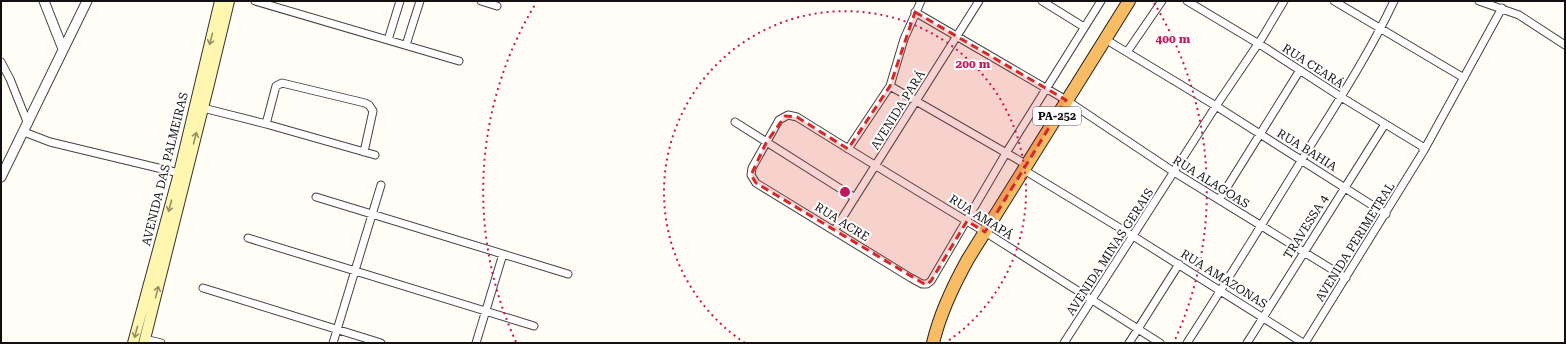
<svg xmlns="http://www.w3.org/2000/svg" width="1566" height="344" viewBox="0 0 1566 344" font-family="'Roboto Serif',serif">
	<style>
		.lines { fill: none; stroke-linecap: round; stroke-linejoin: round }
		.minor-casing { stroke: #444; stroke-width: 9 }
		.tertiary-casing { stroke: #444; stroke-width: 11 }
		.secondary-casing { stroke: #333; stroke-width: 12 }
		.trunk-casing { stroke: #222; stroke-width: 14 }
		.minor { stroke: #fff; stroke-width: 7 }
		.tertiary { stroke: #fff; stroke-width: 9 }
		.secondary { stroke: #fff6b0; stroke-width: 10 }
		.trunk { stroke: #f7bc64; stroke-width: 12 }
		.oneway { stroke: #948f68 }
		.marked { fill: #d62828; fill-opacity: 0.2; stroke: #d62828; stroke-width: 3; stroke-dasharray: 8 5; stroke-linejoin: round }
		.ring { fill: none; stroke: #c2185b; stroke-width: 2; stroke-dasharray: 2 4 }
		.labels { text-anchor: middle; stroke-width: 4; stroke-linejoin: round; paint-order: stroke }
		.shield { fill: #fff; stroke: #585858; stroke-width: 1 }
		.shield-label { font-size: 11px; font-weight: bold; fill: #111 }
		.street-label { font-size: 12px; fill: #111; stroke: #fff }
		.centre { fill: #c2185b; stroke: #fff; stroke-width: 2 }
		.ring-label { font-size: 12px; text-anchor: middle; font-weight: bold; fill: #c2185b; stroke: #fff; stroke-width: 4; stroke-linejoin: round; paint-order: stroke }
	</style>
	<rect width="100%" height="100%" fill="#fffdf5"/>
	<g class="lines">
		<g class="minor-casing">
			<path id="minor" d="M255,1L459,61
				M481,1L497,6
				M1042,1L1084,27
				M1101,1L1006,153L931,281L927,284H922L911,278L756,183L751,175L752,168L779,120L788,115L797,117C859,156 922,194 985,232L1160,343
				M1187,1L1264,47L1341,97L1423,147V152
				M1334,1L1464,78
				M1479,1L1519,15L1565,45
				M915,12L1066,100L1174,172L1346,278
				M1105,39L1216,106L1386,214
				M388,40L400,1
				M406,45L420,1
				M1127,52L1162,1
				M1,62L10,79L28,124
				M890,86L1027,165
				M203,108L266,124L375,155
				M735,122L855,198
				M266,124L276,86L282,83L365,103L369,105L373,111L364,152
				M24,132L50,142L179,173
				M848,149L890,86L904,39L921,1
				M1024,170L1133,236L1303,343
				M316,197L568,274
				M1219,200L1300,70
				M834,231L979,1
				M248,238L534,326
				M203,288L381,343
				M145,339L161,343
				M333,343L381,185
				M476,343L503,254
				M1064,343L1216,106L1262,38L1284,1
				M1129,343L1179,264
				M1187,343C1229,278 1269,213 1309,148C1339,100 1370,52 1394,1
				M1247,343L1385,124
				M1305,343L1423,152L1502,8"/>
		</g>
		<g class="tertiary-casing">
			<path id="tertiary" d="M44,1L63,49
				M1,177L87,1"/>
		</g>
		<g class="secondary-casing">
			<path id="secondary" d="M133,343L179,173L220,1
				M144,343L208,88L229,1"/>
		</g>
		<g class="trunk-casing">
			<path id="trunk" d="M933,343C940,313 953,286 968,259L1129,1"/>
		</g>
		<use href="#minor" class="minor"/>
		<use href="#tertiary" class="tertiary"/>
		<use href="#secondary" class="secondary"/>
		<use href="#trunk" class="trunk"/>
	</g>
	<defs><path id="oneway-shaft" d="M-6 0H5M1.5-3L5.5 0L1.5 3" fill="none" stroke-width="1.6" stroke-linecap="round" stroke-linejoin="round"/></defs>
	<g class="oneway">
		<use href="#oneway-shaft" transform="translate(211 39) rotate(104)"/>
		<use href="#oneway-shaft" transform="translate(195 138) rotate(-76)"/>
		<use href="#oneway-shaft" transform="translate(170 206) rotate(105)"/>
		<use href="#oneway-shaft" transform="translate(157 292) rotate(-76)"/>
		<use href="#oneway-shaft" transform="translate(136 332) rotate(105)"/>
	</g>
	<path class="marked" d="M915,12L1066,100L985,232L967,221L931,281L926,285L756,183L751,175L766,143L785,116L797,117L848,149L890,86Z"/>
	<g class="ring">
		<path d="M745 343A181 181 0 1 1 945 343"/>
		<path d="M516 342A362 362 0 0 1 536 3M1154 3A362 362 0 0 1 1174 342"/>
	</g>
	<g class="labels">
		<rect class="shield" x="1033" y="107" width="48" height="18" rx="3"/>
		<g class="shield-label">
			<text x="1057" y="120">PA-252</text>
		</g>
		<g class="street-label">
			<text transform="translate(1313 66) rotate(33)" y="4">RUA CEARÁ</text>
			<text transform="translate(898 110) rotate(-58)" y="4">AVENIDA PARÁ</text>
			<text transform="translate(1307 150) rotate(32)" y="4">RUA BAHIA</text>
			<text transform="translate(165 169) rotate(-76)" y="4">AVENIDA DAS PALMEIRAS</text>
			<text transform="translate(1211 182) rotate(32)" y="4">RUA ALAGOAS</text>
			<text transform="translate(981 217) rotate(32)" y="4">RUA AMAPÁ</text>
			<text transform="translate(842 222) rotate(32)" y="4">RUA ACRE</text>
			<text transform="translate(1306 227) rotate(-58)" y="4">TRAVESSA 4</text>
			<text transform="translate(1355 242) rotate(-58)" y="4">AVENIDA PERIMETRAL</text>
			<text transform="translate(1110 252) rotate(-57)" y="4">AVENIDA MINAS GERAIS</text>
			<text transform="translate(1224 279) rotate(32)" y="4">RUA AMAZONAS</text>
		</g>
	</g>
	<circle cx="845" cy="192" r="6" class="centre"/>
	<g class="ring-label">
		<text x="1173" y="43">400 m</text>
		<text x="973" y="68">200 m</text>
	</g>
	<rect width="1566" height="344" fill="none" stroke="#111111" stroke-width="4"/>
</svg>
